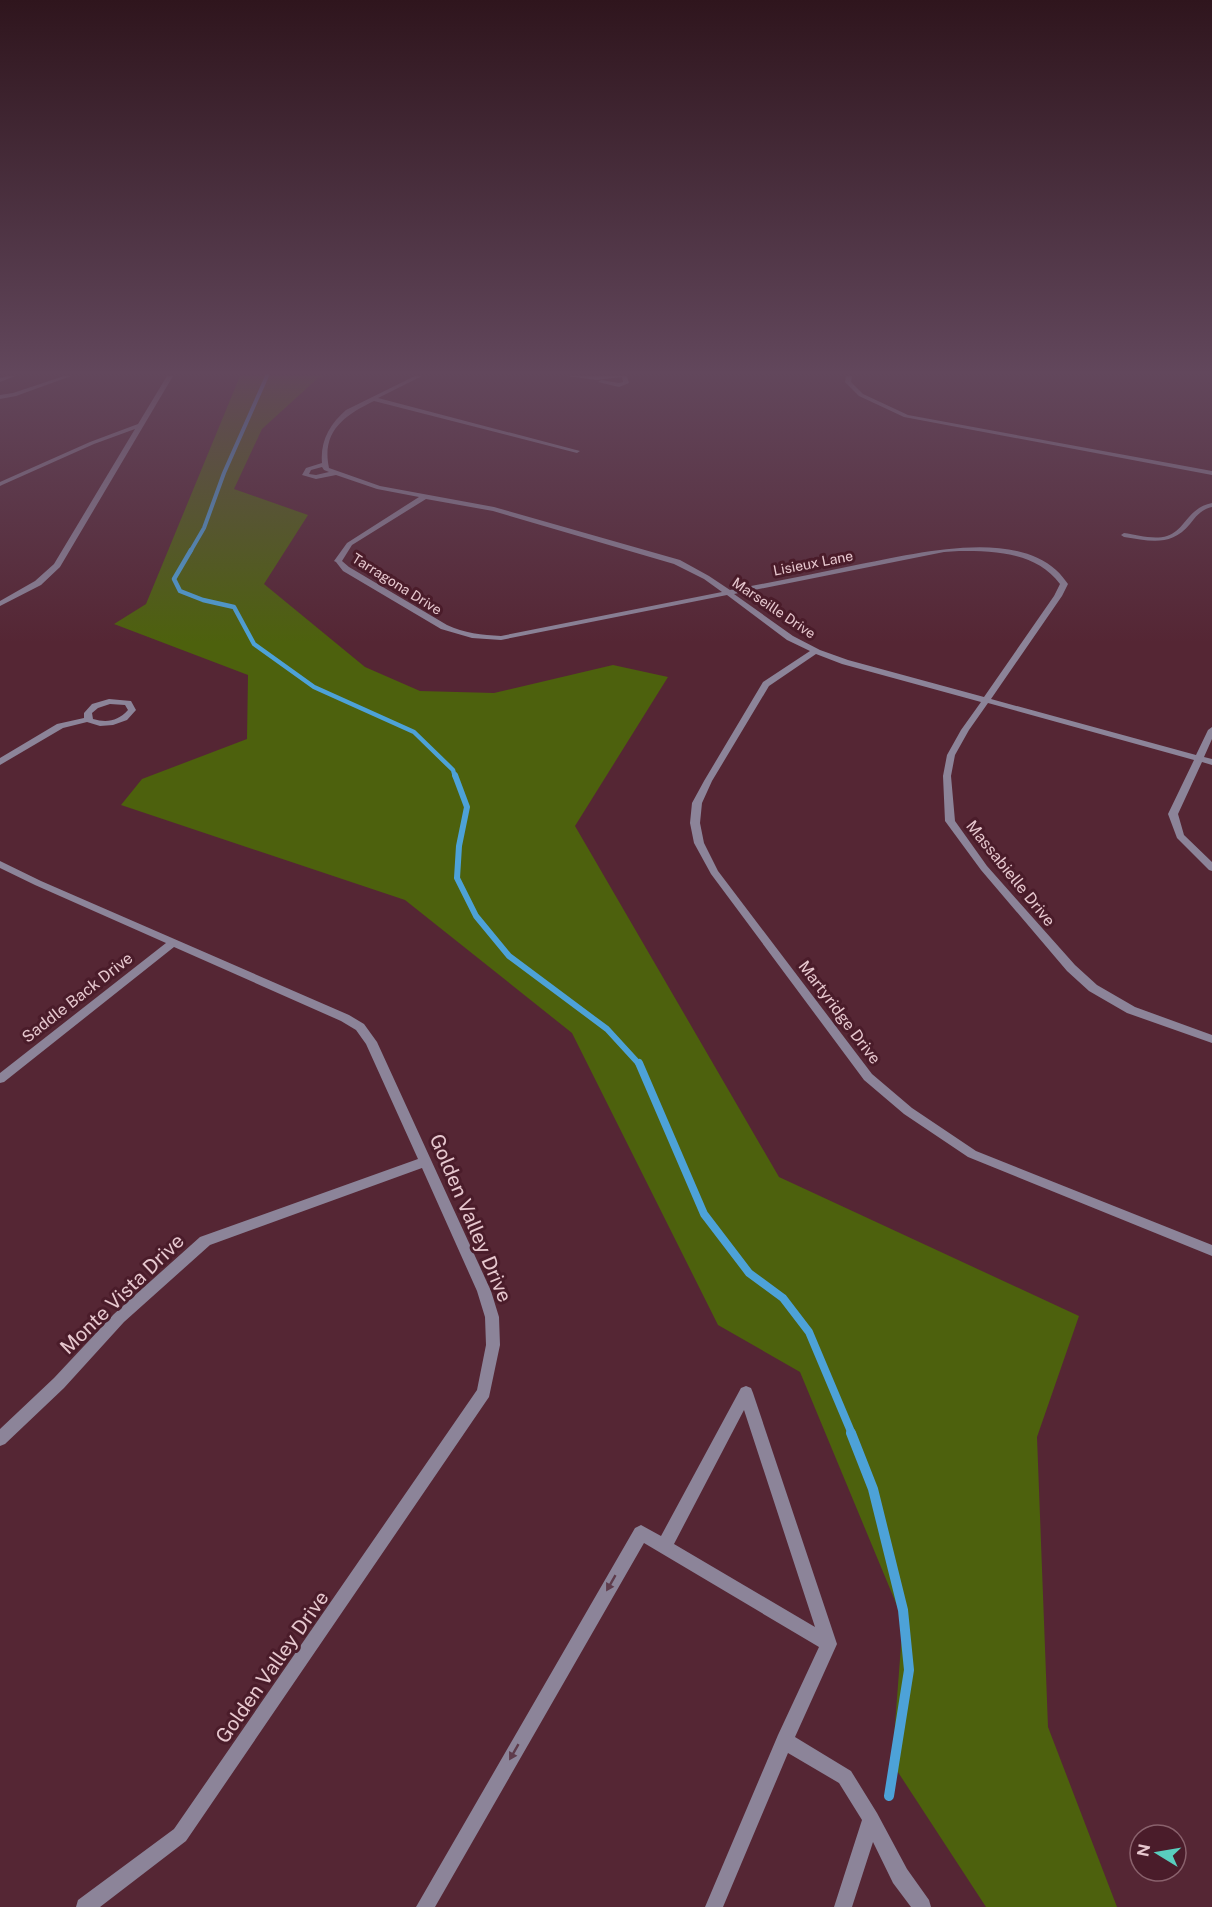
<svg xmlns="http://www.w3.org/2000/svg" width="1212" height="1907" viewBox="0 0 1212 1907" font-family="'Public Sans',sans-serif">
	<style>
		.green { fill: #4d610d }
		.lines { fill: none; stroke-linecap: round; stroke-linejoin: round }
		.stream-far4 { stroke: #4da2d8; stroke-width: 4 }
		.stream-far3 { stroke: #4da2d8; stroke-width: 4.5 }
		.stream-far2 { stroke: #4da2d8; stroke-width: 6 }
		.stream-far1 { stroke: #4da2d8; stroke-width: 8 }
		.stream { stroke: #4da2d8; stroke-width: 10 }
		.minor { fill: #8c8499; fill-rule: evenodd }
		.oneway { fill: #5e3b4b }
		.labels { text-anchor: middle; stroke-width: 6; stroke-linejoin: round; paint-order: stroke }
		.far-street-label { font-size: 14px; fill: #e7c8cf; stroke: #4a1c2a }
		.street-label { font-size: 16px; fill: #e7c8cf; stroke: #4a1c2a }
		.near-street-label { font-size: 20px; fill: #e7c8cf; stroke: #4a1c2a }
	</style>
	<rect width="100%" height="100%" fill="#552634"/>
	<path class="green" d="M240,376H324L318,378L262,429L234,489L308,515L264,584L365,667L420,691L494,693L613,665L668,677L575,826L779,1177L1079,1316L1037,1437L1048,1727L1117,1907H986L892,1763L903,1620L800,1372L718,1325L572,1033L405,900L121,805L142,779L247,739L248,675L114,624L146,604Z"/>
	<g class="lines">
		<path class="stream-far4" d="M190,552L204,528L224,473L267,376"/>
		<path class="stream-far3" d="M191,550L174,579L180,591L203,600L234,607L254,644L314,687L414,732L453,770L455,777"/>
		<path class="stream-far2" d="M455,775L467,807L459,846L457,878L476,916L509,956L607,1029L640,1065"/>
		<path class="stream-far1" d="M639,1063L704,1214L749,1273L783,1298L809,1332L852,1434"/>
		<path class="stream" d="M851,1433L873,1489L903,1610L909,1670L889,1796"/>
		<path class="minor" d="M8,376H15L0,382V378Z
			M64,376H71L16,396L0,399V395L13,393Z
			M167,376H173L60,567L41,585L0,606V601L35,581L54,564L135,429L94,444L2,485L0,486V482L90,442L138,424Z
			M415,376H422L378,398L580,451L577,453L374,401C345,415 321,431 329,468L380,486L494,507L680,560L709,576L730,590C772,582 814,574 856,565C910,555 1010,528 1056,570C1061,574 1064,579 1068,584L1062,596L991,699L1196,755L1208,730L1212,727V739L1204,757L1212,759V765L1202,762L1178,814L1184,835L1212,862V871L1209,870L1177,838L1168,814L1194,760L988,703L969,730L955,755L951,776L955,821L987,866L1075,965L1097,985L1135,1007L1212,1035V1043L1127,1013L1089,991L1067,971L981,870L945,821L943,776L947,755L961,730L981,702L842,664L816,654L769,686L712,781L702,803L700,823L704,843L718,871L872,1074L912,1108L976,1151L1212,1245V1256L968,1157L904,1114L864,1080L711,874L694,843L690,823L692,803L704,781L763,682L810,651L787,640L727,595L501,640L472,638L441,629L343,571L336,562L334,561L347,543L419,497L377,489L336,475L316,479L302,475L306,468L322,463C320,441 330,424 346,410ZM322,467L324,470L329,472L316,475L309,474L311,470ZM426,499L493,511L674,564L704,579L722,592L501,636C482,635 464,633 447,625L349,567L342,561L352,545ZM959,551C996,551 1036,552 1060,584L1054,596L984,697L848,660L820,650L793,636L734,594L944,552Z
			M568,376H627L629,383L619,387L598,382L601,380L619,383L623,382L622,377L596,380Z
			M846,376H852L851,382L863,394L908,415L1212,471V475L904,417L859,396L845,382Z
			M1212,503V507C1202,509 1196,516 1190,524C1171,547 1150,541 1124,537L1121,535L1124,533C1137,535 1154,540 1167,536C1186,530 1187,508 1212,503Z
			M109,699L131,701L136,710L127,720L113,725L100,726L87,722L63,728L0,765V758L57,724L84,718V713L92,704ZM110,704L125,705L128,710C118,721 107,723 93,719L92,713L98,708Z
			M0,861L41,881L349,1015L364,1024L377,1042L491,1291L499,1317L500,1345L489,1397L186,1841L100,1907H76L78,1900L174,1829L477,1390L486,1345L485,1317L477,1291L422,1168L210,1245L124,1322L64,1388L5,1444L0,1446V1429L54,1378L114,1314L200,1237L418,1159L366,1044L356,1030L341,1021L174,947L4,1082L0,1083V1073L166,943L35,885L0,868Z
			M746,1386L751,1388L753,1393L837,1644L795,1737L851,1771L877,1813L907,1869L929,1900L931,1907H911L893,1883L873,1842L852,1907H834L862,1820L839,1783L788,1753L723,1907H705L778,1735L819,1647L644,1543L435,1907H416L635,1528L641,1525L661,1536L741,1388ZM744,1410L815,1627L674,1544Z"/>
	</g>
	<defs><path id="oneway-solid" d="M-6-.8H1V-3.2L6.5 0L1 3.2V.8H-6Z" transform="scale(1.5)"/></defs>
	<g class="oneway">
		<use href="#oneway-solid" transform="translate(611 1583) rotate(120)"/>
		<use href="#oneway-solid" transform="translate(514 1752) rotate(120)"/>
	</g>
	<linearGradient id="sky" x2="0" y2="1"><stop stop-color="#2f151d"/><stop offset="0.58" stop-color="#62475c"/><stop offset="1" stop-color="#62475c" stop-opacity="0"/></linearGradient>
	<rect width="1212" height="643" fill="url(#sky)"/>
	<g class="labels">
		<g class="far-street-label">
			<text transform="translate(813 563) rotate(-11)" y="5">Lisieux Lane</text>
			<text transform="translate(397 584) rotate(32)" y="5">Tarragona Drive</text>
			<text transform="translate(774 608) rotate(34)" y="5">Marseille Drive</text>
		</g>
		<g class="street-label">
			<text transform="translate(1011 873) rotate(51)" y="6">Massabielle Drive</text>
			<text transform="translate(77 997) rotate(-38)" y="6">Saddle Back Drive</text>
			<text transform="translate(840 1012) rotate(53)" y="6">Martyridge Drive</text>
		</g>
		<g class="near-street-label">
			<text transform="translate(471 1218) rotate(67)" y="7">Golden Valley Drive</text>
			<text transform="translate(122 1294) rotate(-44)" y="7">Monte Vista Drive</text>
			<text transform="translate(272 1667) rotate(-55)" y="7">Golden Valley Drive</text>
		</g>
	</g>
	<g transform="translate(1158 1853) rotate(281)"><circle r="28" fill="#4a1c2a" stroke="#89616c" stroke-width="1.5"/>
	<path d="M0-4.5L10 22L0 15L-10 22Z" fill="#59cebe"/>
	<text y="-9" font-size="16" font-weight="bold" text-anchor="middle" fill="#e7c8cf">N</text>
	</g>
</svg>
